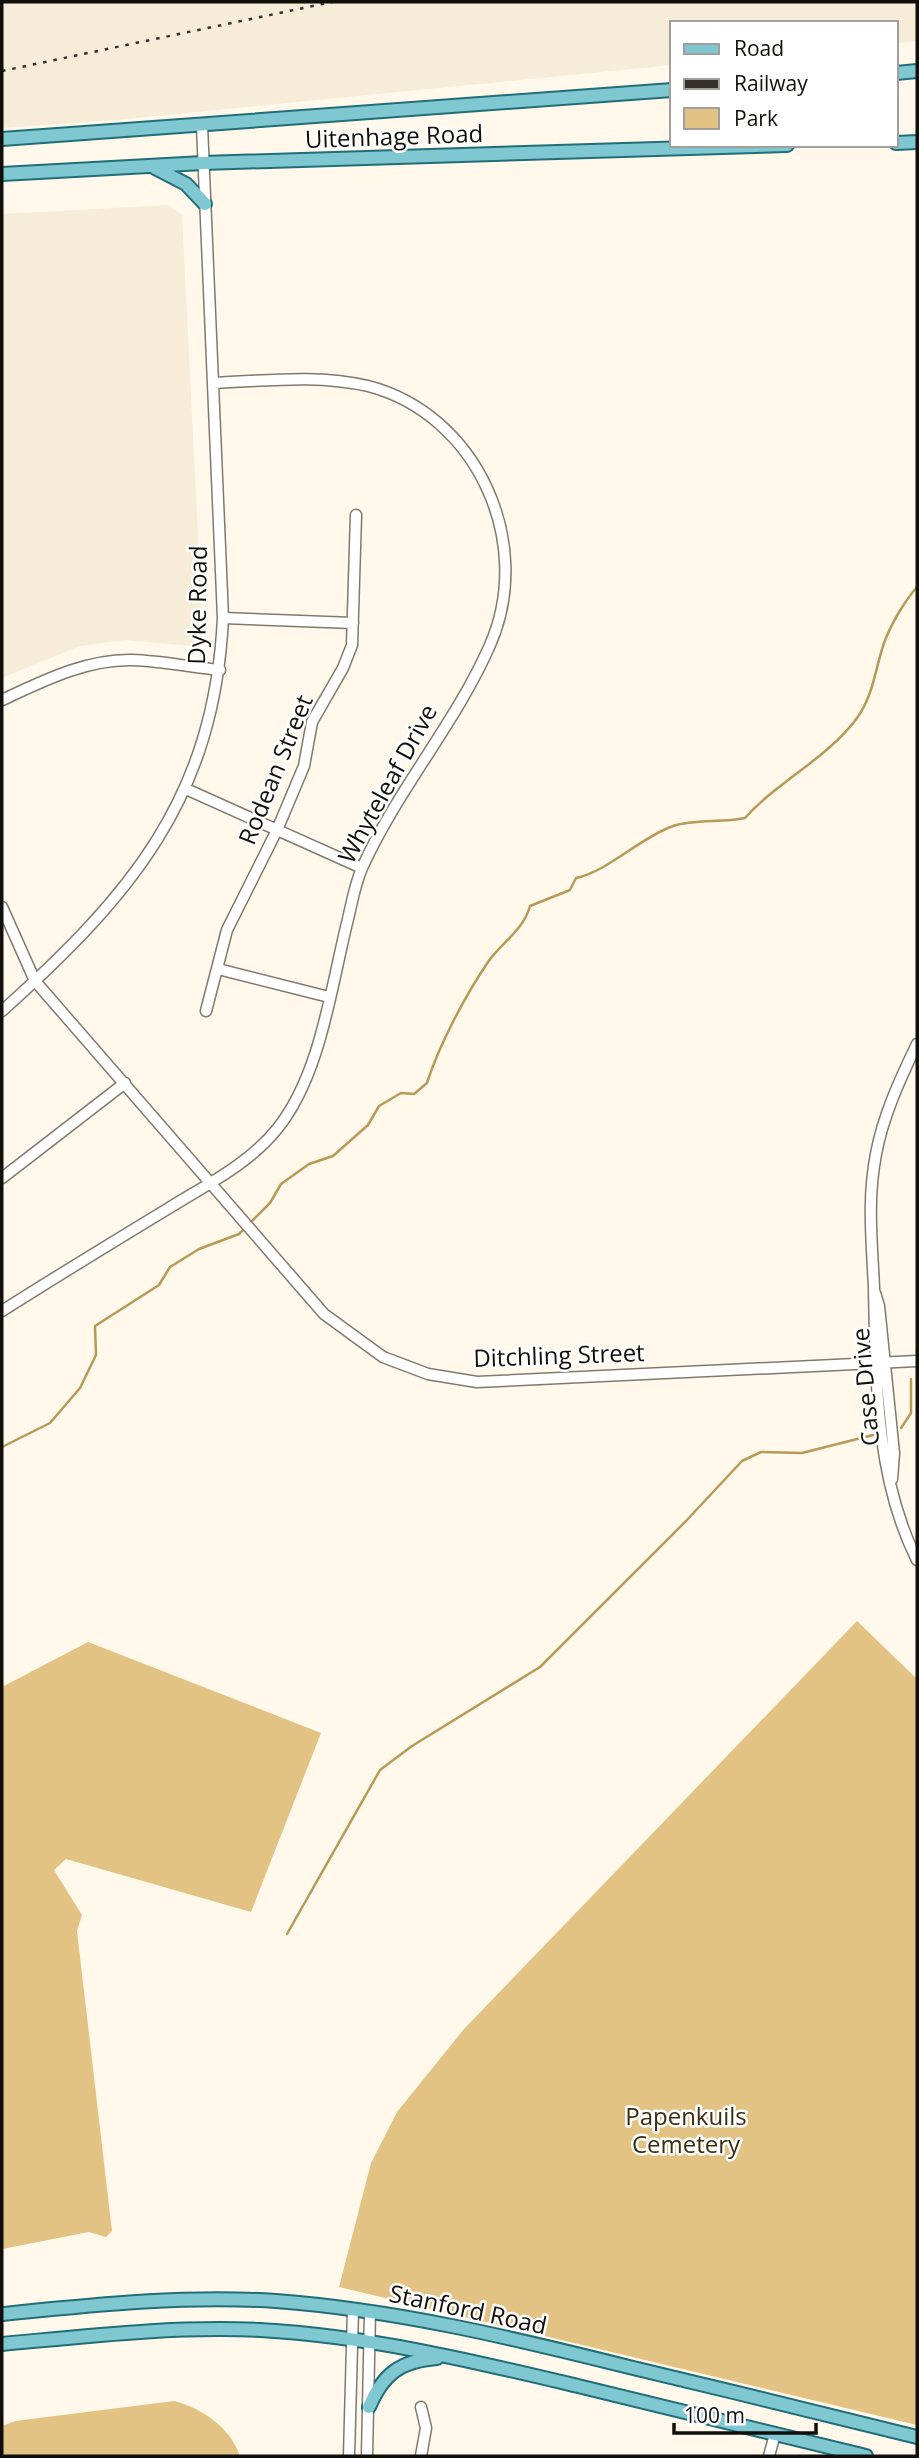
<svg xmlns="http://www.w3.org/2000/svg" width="919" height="2458" viewBox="0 0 919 2458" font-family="'Open Sans',sans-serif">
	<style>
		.built { fill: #f6ecd8 }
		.green { fill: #e2c383 }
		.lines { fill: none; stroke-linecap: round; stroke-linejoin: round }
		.stream { stroke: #b79958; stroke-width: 2.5 }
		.minor-casing { stroke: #807a6e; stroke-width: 13 }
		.major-casing { stroke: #216e78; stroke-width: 16 }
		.minor { stroke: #fff; stroke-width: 10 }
		.major { stroke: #7fc7d1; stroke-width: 12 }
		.rail { stroke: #34312b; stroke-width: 2.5; stroke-dasharray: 3.5 7; stroke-linecap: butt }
		.labels { text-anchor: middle; stroke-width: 5; stroke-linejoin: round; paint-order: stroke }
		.street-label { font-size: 24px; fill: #110f0a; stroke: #fff }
		.park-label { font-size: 24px; fill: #3b2d10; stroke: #fff }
	</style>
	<rect width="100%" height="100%" fill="#fff8eb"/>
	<path class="built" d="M2,2H917V41L896,43V23H672V65L116,120L2,128Z
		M168,205L182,215L203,634L190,646L126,640L80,646L2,678V214Z"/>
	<path class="green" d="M857,1621L917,1679V2425L339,2287L371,2163L397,2112L464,2029Z
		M88,1642L321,1733L251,1912L66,1859L54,1870L82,1915L77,1931L112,2231L106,2237L89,2232L2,2249V1687Z
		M174,2401C202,2408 231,2428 240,2456H2V2426L15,2421Z"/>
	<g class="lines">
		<path class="stream" d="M917,1350V1349
			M901,1428L911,1413V1379
			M2,1447L50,1423L80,1388L96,1355L95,1326L159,1285L170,1267L199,1249L239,1234L270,1203L281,1184L309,1164L333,1156L368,1125L379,1106L401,1093L414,1094L427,1083C439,1045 465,996 488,962C502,942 523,931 530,906L570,890L576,878C607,872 641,837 673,826C695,819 722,823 745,818C778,781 828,758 857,718C874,694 875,669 884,643C891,624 904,602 917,587
			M287,1934L380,1770L412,1746L540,1667L686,1521L742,1461L761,1452L802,1453L873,1435"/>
		<g class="minor-casing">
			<path id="minor" d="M223,618L353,623
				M2,700C43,681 86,659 132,660C161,661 191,667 220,670
				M186,789L362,868
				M2,907L35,981L324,1314L383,1357L428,1374L477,1382L917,1361
				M218,969L329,997
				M2,1011C131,895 214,799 223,618L202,126
				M206,1011L227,930L277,830L304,766L312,722L343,668L352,645L356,515
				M917,1044C900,1079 883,1116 876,1154C867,1200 872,1242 874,1288C876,1378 875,1477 917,1560
				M2,1178L125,1083
				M875,1293L879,1306L894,1453L892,1479
				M2,1311C57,1276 113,1242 169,1208C206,1185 249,1164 277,1129C321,1075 331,986 348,919C352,902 355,884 362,868C397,790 456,723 490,645C535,543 477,414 368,386C317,374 264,381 213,383
				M421,2407L426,2428L421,2456
				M349,2456L353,2309
				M367,2456L370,2311
				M769,2456L775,2434"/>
		</g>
		<g class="major-casing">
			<path id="major" d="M896,73L917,71
				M2,139L672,90
				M896,143L917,142
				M155,168L186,184L205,204
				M2,174L203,163L787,145
				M2,2314C92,2305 185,2295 276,2301C396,2310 513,2338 629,2367C725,2390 822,2413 917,2437
				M2,2344C88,2336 173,2326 260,2330C369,2336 473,2361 578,2386C674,2410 770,2433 866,2456
				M369,2407C383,2374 400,2361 437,2358"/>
		</g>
		<use href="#minor" class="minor"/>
		<use href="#major" class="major"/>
		<path class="rail" d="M2,71L332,2"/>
	</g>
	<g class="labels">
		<g class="street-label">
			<text transform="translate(394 137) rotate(-2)" y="8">Uitenhage Road</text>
			<text transform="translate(198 605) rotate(-89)" y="8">Dyke Road</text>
			<text transform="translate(276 770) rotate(-68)" y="8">Rodean Street</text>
			<text transform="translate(388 784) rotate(-61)" y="8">Whyteleaf Drive</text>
			<text transform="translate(559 1356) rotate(-2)" y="8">Ditchling Street</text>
			<text transform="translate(866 1387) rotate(-95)" y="8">Case Drive</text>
			<text transform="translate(468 2310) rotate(12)" y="8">Stanford Road</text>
		</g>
		<g class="park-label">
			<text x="686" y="2125">Papenkuils<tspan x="686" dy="28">Cemetery</tspan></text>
		</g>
	</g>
	<rect width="919" height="2458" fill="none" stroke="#110f0a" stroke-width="7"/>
	<rect x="670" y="21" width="228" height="126" fill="#ffffff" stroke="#a09f9d" stroke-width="2"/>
	<rect x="684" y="44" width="35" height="10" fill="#7fc7d1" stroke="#a09f9d" stroke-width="2"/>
	<text x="734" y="56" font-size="21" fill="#110f0a">Road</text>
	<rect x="684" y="79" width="35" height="10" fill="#34312b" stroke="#a09f9d" stroke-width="2"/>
	<text x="734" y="91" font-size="21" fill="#110f0a">Railway</text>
	<rect x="684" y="108" width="35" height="21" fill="#e2c383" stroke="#a09f9d" stroke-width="2"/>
	<text x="734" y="126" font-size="21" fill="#110f0a">Park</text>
	<path d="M674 2423v10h142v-10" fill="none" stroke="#110f0a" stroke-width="3.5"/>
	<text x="684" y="2423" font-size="21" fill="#110f0a" stroke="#ffffff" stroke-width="5" paint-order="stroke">100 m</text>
</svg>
